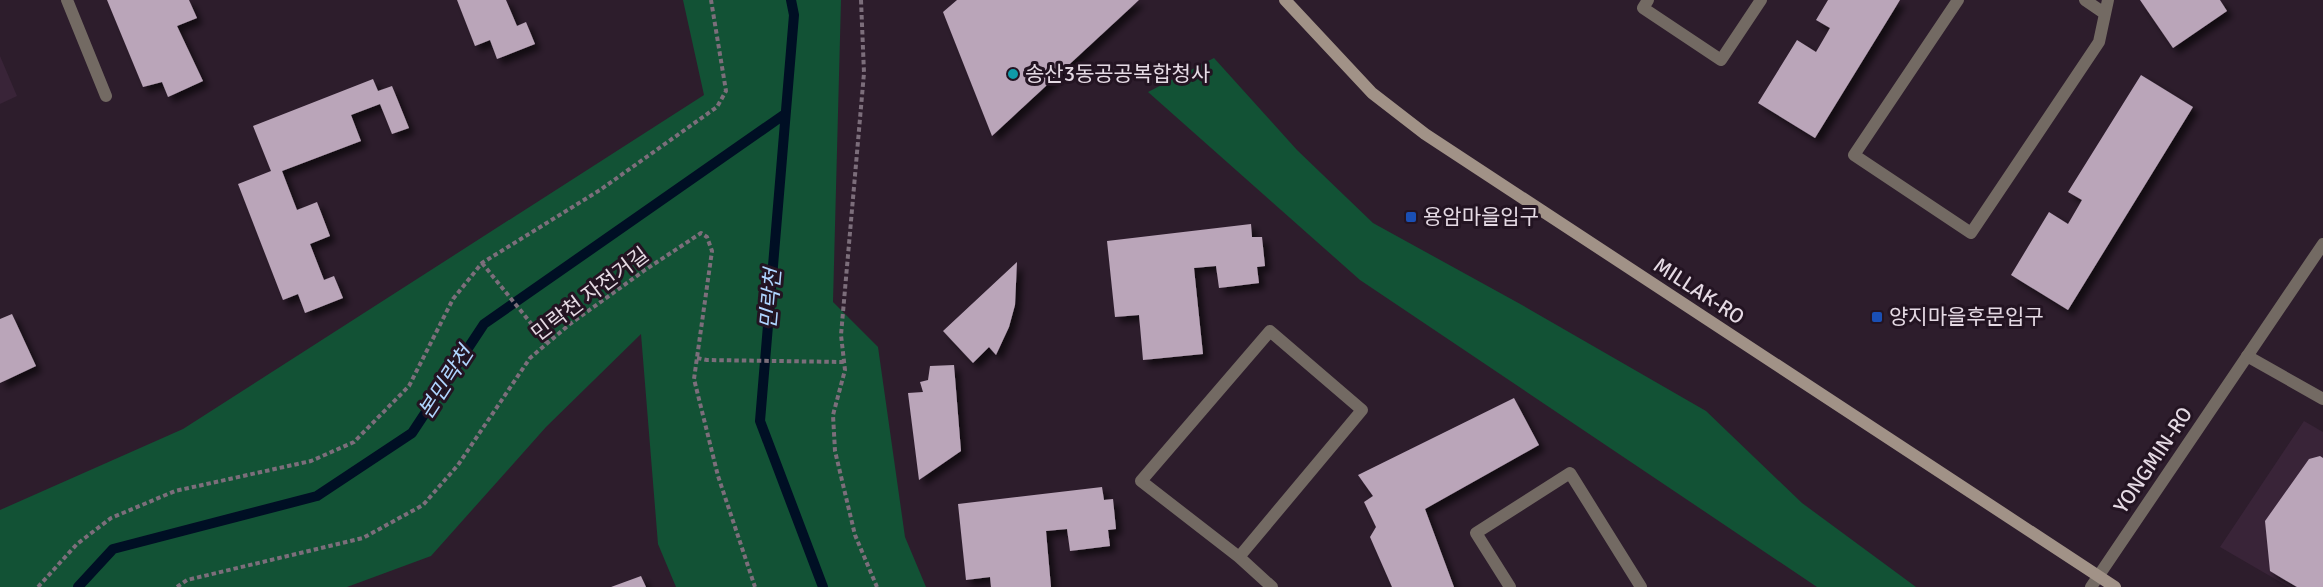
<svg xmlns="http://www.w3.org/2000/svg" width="2323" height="587" viewBox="0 0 2323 587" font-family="Signika,'Noto Sans KR',sans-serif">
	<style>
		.built { fill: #392438 }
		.green { fill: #125235 }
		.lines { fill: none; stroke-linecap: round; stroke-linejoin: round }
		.stream { stroke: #000f24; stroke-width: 10 }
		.building { fill: #baa5b9; filter: url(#shadow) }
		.path { stroke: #7c6e7b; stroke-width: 4; stroke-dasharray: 4.5 3; stroke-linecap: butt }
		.service { stroke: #736a63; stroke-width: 12 }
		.minor { stroke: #736a63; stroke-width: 12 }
		.tertiary { stroke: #736a63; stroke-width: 12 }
		.secondary { stroke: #a19287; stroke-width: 12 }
		.culture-dot { fill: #0f9aa8; stroke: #231422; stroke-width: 2 }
		.transit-dot { fill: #1a4fb4; stroke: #231422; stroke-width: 2 }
		.labels { text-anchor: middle; stroke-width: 6; stroke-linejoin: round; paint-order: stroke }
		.poi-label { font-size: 21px; fill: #e5dae4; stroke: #231422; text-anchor: start }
		.street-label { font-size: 21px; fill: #e5dae4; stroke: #231422 }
		.water-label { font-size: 22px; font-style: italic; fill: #afd5ff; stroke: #231422 }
	</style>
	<defs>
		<filter id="shadow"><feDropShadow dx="5.5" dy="5.5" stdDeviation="3" flood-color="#0009"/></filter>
	</defs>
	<rect width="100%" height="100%" fill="#2d1d2c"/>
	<path class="built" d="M0,56L17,96L0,104Z
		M2304,421L2323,432V587H2289L2220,547Z"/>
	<path class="green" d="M683,0H841L833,302L878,347L905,537L926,587H676L658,544L641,334L546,427L431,556L347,587H0V510L183,429L704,95Z
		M1214,58L1297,150L1373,223L1522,305L1706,411L1802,503L1916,587H1817L1360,280L1148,92Z"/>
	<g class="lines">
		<path class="stream" d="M791,0L794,15L760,421L823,587
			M78,587L113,549L317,496L412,433L484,324L785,114"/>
	</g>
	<path class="building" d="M107,0H189L197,18L177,26L203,81L168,97L162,82L143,87Z
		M457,0H506L517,26L526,22L535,44L497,59L490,40L475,46Z
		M957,0H1139L992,136L943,12Z
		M1828,0H1900L1815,138L1758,103L1797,40L1816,52L1830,28L1816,20Z
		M2140,0H2220L2227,11L2173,48Z
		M2141,75L2193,107L2068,310L2011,275L2049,212L2068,224L2082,200L2068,192Z
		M373,79L378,91L392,86L409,128L392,134L380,104L351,115L361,141L282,171L297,210L317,202L330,236L310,244L324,280L334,276L343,298L305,313L298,294L283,300L238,184L271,171L253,126Z
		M1251,224L1252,237H1262L1265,266L1257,267L1259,283L1219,288L1216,266L1194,268L1203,354L1143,360L1139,315L1115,317L1107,241Z
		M1017,262L1015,305L1009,327L996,355L989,347L973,363L943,331Z
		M12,314L36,366L0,383V319Z
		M954,365L961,451L919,480L908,393L923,392L920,382L928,380L930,366Z
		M1514,398L1539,445L1425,509L1454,587H1392L1370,537L1376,527L1364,502L1373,496L1358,475Z
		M2320,456L2323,458V587H2297L2270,571L2265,521L2309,459Z
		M1102,487L1104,500L1113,499L1116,529L1108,530L1110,546L1070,551L1067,529L1046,531L1051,587H991L990,577L966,580L958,504Z
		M641,576L646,587H611Z"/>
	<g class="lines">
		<path class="path" d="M861,0L864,73L841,335L845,370L833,415L835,451L855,535L877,587
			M482,263L547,343
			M697,358L707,360L844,362
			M38,587L77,544L111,518L175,491L311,461L354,442L409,386L453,299L482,263L600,190L717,107L726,91L711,0
			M177,587L187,580L363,538L423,505L458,465L530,358L570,324L645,270L701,233L707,237L712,251L694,379L718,476L755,587"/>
		<path class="service" d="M67,0L106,96
			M1648,0L1643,8L1721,60L1761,0
			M1958,0L1854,155L1971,233L2099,42L2108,0
			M2085,0L2104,13
			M1239,557L1362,410L1270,331L1141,481L1239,557L1272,587
			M1510,587L1476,533L1570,473L1641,587"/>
		<path class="minor" d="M2247,356L2323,399"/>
		<path class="tertiary" d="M2091,587L2323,244"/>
		<path class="secondary" d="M1285,0L1372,93L1425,134L2115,587"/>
	</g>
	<circle class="culture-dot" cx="1013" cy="74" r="6"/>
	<g class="transit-dot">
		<rect x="1405" y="211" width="12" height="12" rx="3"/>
		<rect x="1871" y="311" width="12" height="12" rx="3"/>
	</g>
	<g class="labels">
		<g class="poi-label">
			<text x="1025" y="81">송산3동공공복합청사</text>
			<text x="1423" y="224">용암마을입구</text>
			<text x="1889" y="324">양지마을후문입구</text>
		</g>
		<g class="street-label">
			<text transform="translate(1699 291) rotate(33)" y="7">MILLAK-RO</text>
			<text transform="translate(590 294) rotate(-37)" y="7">민락천 자전거길</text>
			<text transform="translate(2153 460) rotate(-56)" y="7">YONGMIN-RO</text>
		</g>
		<g class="water-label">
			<text transform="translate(770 299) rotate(-85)" y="8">민락천</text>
			<text transform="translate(445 382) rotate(-57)" y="8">본민락천</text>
		</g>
	</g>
</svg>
